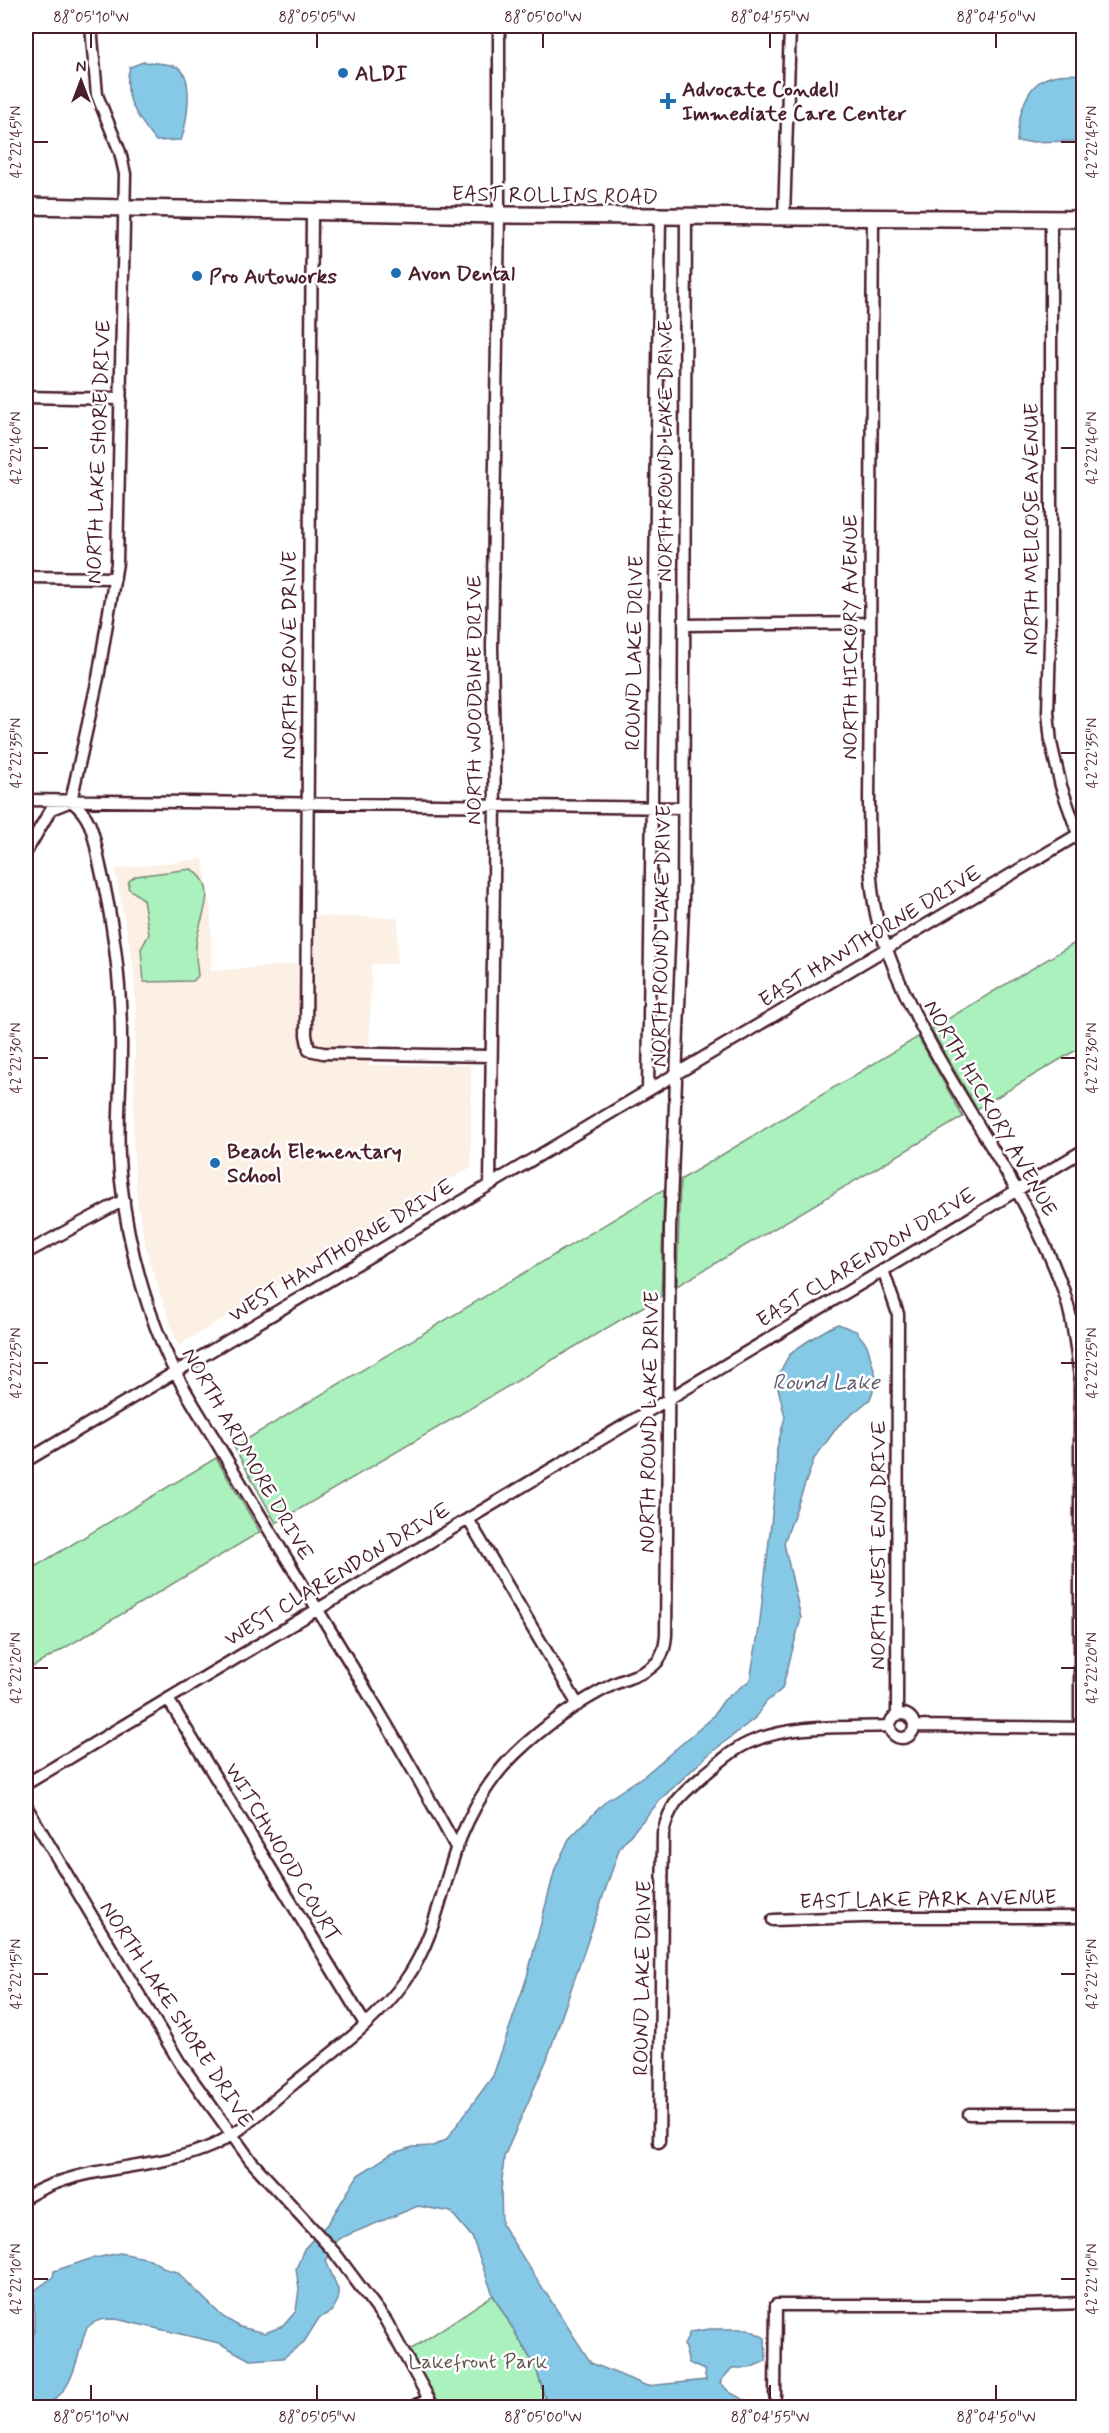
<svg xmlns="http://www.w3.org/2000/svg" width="1109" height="2433" viewBox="0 0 1109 2433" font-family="Mynerve,sans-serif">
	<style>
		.built { fill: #fcefe4 }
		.green { fill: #aaf1bd; stroke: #7a8874; stroke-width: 1.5 }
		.water { fill: #86c9e7; stroke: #6e859c; stroke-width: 1.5 }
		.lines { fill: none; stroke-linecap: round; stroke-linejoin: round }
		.minor-casing { stroke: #4a1f2b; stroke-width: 15 }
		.secondary-casing { stroke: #4a1f2b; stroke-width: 20 }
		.minor { stroke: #fff; stroke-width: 10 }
		.secondary { stroke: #fff; stroke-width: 15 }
		.ticks { fill: none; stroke: #4a1f2b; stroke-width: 2 }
		.poi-dot { fill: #1f6fb2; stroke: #fff; stroke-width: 2 }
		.labels { text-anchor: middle; stroke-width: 5; stroke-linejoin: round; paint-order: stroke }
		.poi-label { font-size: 21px; font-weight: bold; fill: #4a1f2b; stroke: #fff; text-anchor: start }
		.street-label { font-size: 21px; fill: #4a1f2b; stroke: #fff }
		.park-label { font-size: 21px; fill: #625450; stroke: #fff }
		.water-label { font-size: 22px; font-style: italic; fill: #5f5a6d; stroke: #fff }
		.neatline { fill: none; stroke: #4a1f2b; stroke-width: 2 }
		.ticks-label { font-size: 15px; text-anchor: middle; fill: #4a1f2b }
	</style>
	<rect width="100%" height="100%" fill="#fff"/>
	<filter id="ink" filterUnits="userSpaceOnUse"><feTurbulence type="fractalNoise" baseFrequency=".0167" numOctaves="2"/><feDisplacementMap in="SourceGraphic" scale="12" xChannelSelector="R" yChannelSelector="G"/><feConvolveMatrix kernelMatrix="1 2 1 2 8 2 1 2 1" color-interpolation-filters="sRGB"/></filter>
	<g filter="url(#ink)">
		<path class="built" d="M203,859L211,913V971L311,963L313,916L398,918L397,964H371L369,1065H471V1167L178,1346L149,1261L137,1202L133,1140L136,1011L133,964L115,869Z"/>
		<path class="green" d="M191,869C220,886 201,914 197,938C194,949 197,964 198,976L193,981L144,982L141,949L149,934L143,899L128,888L129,881L136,876Z
			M1083,938V1046L977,1109L931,1029Z
			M918,1037L963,1117L677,1286L680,1180Z
			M664,1189L661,1296L276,1523L234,1447Z
			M216,1458L260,1532L26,1671V1572Z
			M493,2295L536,2368L548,2407H433L404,2354Z"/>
		<path class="water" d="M143,62C154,63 167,63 177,67C195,75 187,125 181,140L156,141C138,118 121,97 130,67Z
			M1083,74V141L1017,142C1018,119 1024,84 1050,77C1060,73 1073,75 1083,74Z
			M838,1324L856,1331L867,1345L877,1380L870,1399L838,1426L814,1459L784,1543L801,1618L782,1689L766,1702L755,1718L708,1755L663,1797L620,1847L547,2059L504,2157L501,2191L502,2225L591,2363L647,2386L706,2380L704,2370L689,2363L684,2345L690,2332L710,2329H748L765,2338L766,2361L749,2368H732L720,2382L729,2392L757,2407H548L536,2368L493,2295L472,2237L451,2212L418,2206L338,2239L326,2261L338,2289V2300L332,2311L319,2318L304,2342L283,2358L250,2360L219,2343L116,2319C105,2319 95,2319 87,2328C84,2332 83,2341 81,2346C72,2379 65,2407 26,2407V2345L34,2334V2291L53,2277L54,2271L90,2259L120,2253L150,2259L166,2269L177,2272L223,2317L240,2327L265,2333L283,2326L296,2311L299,2289L296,2269L304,2249L329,2222L358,2175L393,2153L413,2147L433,2146L446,2140L493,2076L527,1977L555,1869L569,1839L606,1801L645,1775L711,1719L724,1700L750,1680L759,1629L776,1480L777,1448L785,1417L776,1379C780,1372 784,1364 788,1357C795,1348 826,1329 838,1324Z"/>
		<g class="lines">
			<g class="minor-casing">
				<path id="minor" d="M312,212L306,1035L309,1050L323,1053L490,1056
					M784,218L790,26
					M873,219L869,804C870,844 868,888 879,926C920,1060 1016,1160 1063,1289C1073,1318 1076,1348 1080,1378V1728
					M1051,219V606L1048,712L1051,743L1061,786L1078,834
					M26,397L121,399
					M26,577L115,578
					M684,625L869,623
					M26,800L684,808
					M71,801C94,818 94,840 100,866C113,922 121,980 121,1037C122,1085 115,1133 121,1181C127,1238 142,1295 164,1348C177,1379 196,1409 214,1438C238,1479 263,1520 288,1561C346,1656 404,1751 457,1849
					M26,852L51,809L71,801L98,678L117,563L125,174L120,152L97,95L91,26
					M648,1091L660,217
					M490,1185L495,805L492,647L499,215V26
					M26,1253L124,1200
					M883,1270L898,1314L897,1715
					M26,1461L1084,831
					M468,1519L578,1705
					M168,1699L365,2024
					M890 1726a12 12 0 1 1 24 0a12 12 0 1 1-24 0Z
					M914,1726L1084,1728
					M26,1784L1084,1150
					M26,1806L180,2063L251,2161L335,2253L386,2321L434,2408
					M773,1920L862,1917H1084
					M969,2114H1084
					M659,2142L663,1833C670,1803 681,1795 704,1775C719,1763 734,1748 753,1741C794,1724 845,1728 890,1726
					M26,2197C81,2164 147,2171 204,2149C238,2137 265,2107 292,2085C331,2053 376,2022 405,1981C429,1947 439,1906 450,1868C462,1827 484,1784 515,1754C544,1726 578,1702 614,1684C629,1677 647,1674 658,1661C664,1653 665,1645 666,1635L670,1229L683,907L686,217
					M775,2396L776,2305H1022L1084,2303
					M412,2408L429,2398"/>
			</g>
			<g class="secondary-casing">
				<path id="secondary" d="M26,206L499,215L1084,219"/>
			</g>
			<use href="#minor" class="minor"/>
			<use href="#secondary" class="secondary"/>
		</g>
	</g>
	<path class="ticks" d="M91,33V48M317,33V48M543,33V48M770,33V48M996,33V48M33,142H48M1061,142H1076M33,448H48M1061,448H1076M33,753H48M1061,753H1076M33,1058H48M1061,1058H1076M33,1363H48M1061,1363H1076M33,1668H48M1061,1668H1076M33,1974H48M1061,1974H1076M33,2279H48M1061,2279H1076M91,2385V2400M317,2385V2400M543,2385V2400M770,2385V2400M996,2385V2400"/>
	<g class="poi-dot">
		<circle cx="343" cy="73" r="6"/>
		<path d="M665 92h6v6h6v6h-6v6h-6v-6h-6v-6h6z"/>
		<circle cx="396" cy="273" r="6"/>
		<circle cx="197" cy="276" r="6"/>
		<circle cx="215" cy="1163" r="6"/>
	</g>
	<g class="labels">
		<g class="poi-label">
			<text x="355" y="80">ALDI</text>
			<text x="682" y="96">Advocate Condell<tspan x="682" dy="24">Immediate Care Center</tspan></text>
			<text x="408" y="280">Avon Dental</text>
			<text x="209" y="283">Pro Autoworks</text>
			<text x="227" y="1158">Beach Elementary<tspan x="227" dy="24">School</tspan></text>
		</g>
		<g class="street-label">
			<text transform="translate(555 195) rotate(1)" y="7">EAST ROLLINS ROAD</text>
			<text transform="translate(665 451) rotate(-90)" y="7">NORTH ROUND LAKE DRIVE</text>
			<text transform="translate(98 452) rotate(-88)" y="7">NORTH LAKE SHORE DRIVE</text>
			<text transform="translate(1031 529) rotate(-90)" y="7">NORTH MELROSE AVENUE</text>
			<text transform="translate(850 637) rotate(-90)" y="7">NORTH HICKORY AVENUE</text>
			<text transform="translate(634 653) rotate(-89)" y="7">ROUND LAKE DRIVE</text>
			<text transform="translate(289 655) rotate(-90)" y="7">NORTH GROVE DRIVE</text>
			<text transform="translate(474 700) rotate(-90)" y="7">NORTH WOODBINE DRIVE</text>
			<text transform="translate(661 936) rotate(-89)" y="7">NORTH ROUND LAKE DRIVE</text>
			<text transform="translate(870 936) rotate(-31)" y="7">EAST HAWTHORNE DRIVE</text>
			<text transform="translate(991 1108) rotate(60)" y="7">NORTH HICKORY AVENUE</text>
			<text transform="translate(341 1250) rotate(-31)" y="7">WEST HAWTHORNE DRIVE</text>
			<text transform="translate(866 1257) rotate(-31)" y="7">EAST CLARENDON DRIVE</text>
			<text transform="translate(649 1422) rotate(-89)" y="7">NORTH ROUND LAKE DRIVE</text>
			<text transform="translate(248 1454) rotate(60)" y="7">NORTH ARDMORE DRIVE</text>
			<text transform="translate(878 1545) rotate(-90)" y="7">NORTH WEST END DRIVE</text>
			<text transform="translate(337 1574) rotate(-31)" y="7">WEST CLARENDON DRIVE</text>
			<text transform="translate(283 1852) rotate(59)" y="7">WITCHWOOD COURT</text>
			<text transform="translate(928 1899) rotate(-1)" y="7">EAST LAKE PARK AVENUE</text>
			<text transform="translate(642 1978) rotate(-89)" y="7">ROUND LAKE DRIVE</text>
			<text transform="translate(177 2014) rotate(57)" y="7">NORTH LAKE SHORE DRIVE</text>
		</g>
		<g class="park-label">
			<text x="478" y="2368">Lakefront Park</text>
		</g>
		<g class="water-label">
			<text x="826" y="1389">Round Lake</text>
		</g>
	</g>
	<rect width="1109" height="2433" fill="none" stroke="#fff" stroke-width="66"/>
	<g transform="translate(81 81)" stroke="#ffffff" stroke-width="4.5" paint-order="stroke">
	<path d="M0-4.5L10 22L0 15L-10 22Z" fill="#4a1f2b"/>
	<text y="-9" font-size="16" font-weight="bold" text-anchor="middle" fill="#4a1f2b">N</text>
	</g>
	<rect x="33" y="33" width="1043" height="2367" class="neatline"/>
	<g class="ticks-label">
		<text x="91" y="22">88°05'10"W</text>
		<text x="317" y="22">88°05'05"W</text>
		<text x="543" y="22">88°05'00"W</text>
		<text x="770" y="22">88°04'55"W</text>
		<text x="996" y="22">88°04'50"W</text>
		<text transform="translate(16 142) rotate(-90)" y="5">42°22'45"N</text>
		<text transform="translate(1092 142) rotate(-90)" y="5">42°22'45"N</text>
		<text transform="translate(16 448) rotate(-90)" y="5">42°22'40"N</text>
		<text transform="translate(1092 448) rotate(-90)" y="5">42°22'40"N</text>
		<text transform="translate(16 753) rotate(-90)" y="5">42°22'35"N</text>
		<text transform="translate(1092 753) rotate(-90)" y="5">42°22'35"N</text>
		<text transform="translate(16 1058) rotate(-90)" y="5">42°22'30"N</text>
		<text transform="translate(1092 1058) rotate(-90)" y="5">42°22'30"N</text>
		<text transform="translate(16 1363) rotate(-90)" y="5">42°22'25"N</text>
		<text transform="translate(1092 1363) rotate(-90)" y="5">42°22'25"N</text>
		<text transform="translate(16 1668) rotate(-90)" y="5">42°22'20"N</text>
		<text transform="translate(1092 1668) rotate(-90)" y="5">42°22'20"N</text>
		<text transform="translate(16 1974) rotate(-90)" y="5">42°22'15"N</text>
		<text transform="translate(1092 1974) rotate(-90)" y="5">42°22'15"N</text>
		<text transform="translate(16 2279) rotate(-90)" y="5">42°22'10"N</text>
		<text transform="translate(1092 2279) rotate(-90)" y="5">42°22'10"N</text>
		<text x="91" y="2422">88°05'10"W</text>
		<text x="317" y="2422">88°05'05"W</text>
		<text x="543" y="2422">88°05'00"W</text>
		<text x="770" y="2422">88°04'55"W</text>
		<text x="996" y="2422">88°04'50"W</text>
	</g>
</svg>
